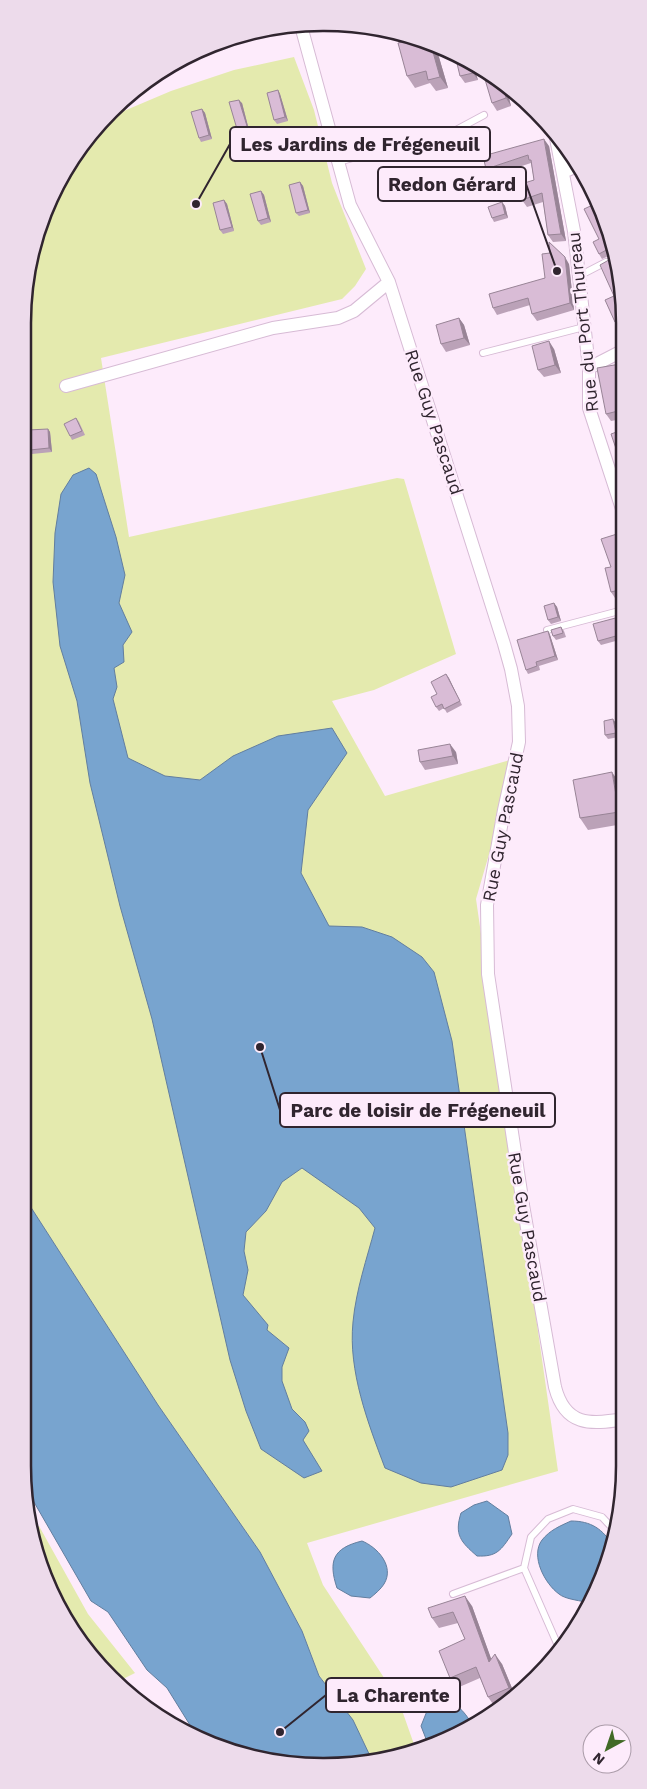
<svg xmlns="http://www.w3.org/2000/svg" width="647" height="1789" viewBox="0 0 647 1789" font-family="'Work Sans',sans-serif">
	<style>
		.green { fill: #e4eaae }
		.water { fill: #78a4cf; stroke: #627e9f }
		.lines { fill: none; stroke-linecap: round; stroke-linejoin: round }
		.lane-casing { stroke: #d7bbd5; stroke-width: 8 }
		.street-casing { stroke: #d7bbd5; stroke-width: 14 }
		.lane { stroke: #fff; stroke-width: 6 }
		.street { stroke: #fff; stroke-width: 12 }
		.wall { fill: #bba2b8 }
		.shaded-wall { fill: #988496 }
		.building { fill: #d9bcd6; stroke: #988496 }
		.labels { text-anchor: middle; stroke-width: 5; stroke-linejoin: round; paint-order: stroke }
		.street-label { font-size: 18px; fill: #30252f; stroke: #fdebfb }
		.rim { fill: none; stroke: #30252f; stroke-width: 2.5 }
		.leader { fill: none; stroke: #30252f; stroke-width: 2 }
		.callout-dot { fill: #30252f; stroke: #fdebfb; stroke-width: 2 }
		.callout { fill: #fdebfb; stroke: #30252f; stroke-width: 2 }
		.callout-label { font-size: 19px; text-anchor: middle; font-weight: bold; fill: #30252f }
	</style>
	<rect width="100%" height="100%" fill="#fdebfb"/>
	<path class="green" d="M294,57L314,110L332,183L366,269L355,286L342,299L101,358L129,537L397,478L404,479L456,654L374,690L332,701L385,796L517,758L476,899L558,1471L307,1543L323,1585L398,1699L416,1750L401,1756L367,1759L344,1710L319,1676L302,1631L260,1552L158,1405L23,1195L22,324L33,246L85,140L112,116L171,91L234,70Z
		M39,1526L88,1614L135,1673L119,1681L97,1664L45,1580L35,1528Z"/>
	<path class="water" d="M89,468L96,474L116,537L125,575L119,603L132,632L123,645L124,662L114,668L117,687L113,699L128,758L165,776L200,780L233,756L278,736L332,728L347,753L308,810L301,873L329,926L362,927L392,937L422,957L434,972L452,1041L508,1433V1455L502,1470L451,1487L421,1483L385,1468C368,1423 348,1371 353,1322C356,1290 367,1258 375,1228L359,1208L302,1168L282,1182L266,1211L246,1232L244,1251L248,1270L243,1295L268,1325L267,1330L289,1348L282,1367V1381L292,1409L305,1422L309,1431L303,1440L322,1471L304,1478L261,1449L246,1411L230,1360L152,1019L120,906L90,783L77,701L60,646L53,582L55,533L61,494L73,475Z
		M23,1195L158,1405L260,1552L302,1631L319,1676L353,1720L371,1758L284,1764L198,1738L167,1688L147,1670L108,1612L91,1601L27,1490L23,1466Z
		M487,1501L508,1516L512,1534C501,1550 497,1557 477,1556C461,1542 454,1535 461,1513L474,1505Z
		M571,1521C591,1521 603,1529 613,1546L589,1598L585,1602C577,1600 565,1599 559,1594C545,1584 530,1556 542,1540C550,1530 560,1526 571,1521Z
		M362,1541C377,1547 395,1566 384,1584C381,1589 375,1594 370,1598L351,1596L337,1588C328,1561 333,1548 362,1541Z
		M441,1702C458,1703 463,1710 472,1724L428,1744L421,1726L427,1711Z"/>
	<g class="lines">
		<g class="lane-casing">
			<path id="lane" d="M446,51V54
				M338,162L456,130L484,115
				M579,276L606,262
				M483,353L584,327
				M547,630L623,610
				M524,1568L531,1537L548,1519L573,1509L602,1517L616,1532
				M453,1594L524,1568L559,1648"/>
		</g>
		<g class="street-casing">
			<path id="street" d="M301,26L350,205L389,282L504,644L511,669L518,706L519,742L504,810L487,905L488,974L523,1205L555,1387C565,1426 590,1425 624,1419
				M555,133L574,231L589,368V408L622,509
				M563,172L577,166
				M589,368L622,351
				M66,386L273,328L338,318L354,311L389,282"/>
		</g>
		<use href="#lane" class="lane"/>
		<use href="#street" class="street"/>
	</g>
	<path class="wall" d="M415,39L436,47L448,88L436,91L430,83L415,88L407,76Z
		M472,62L478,80L465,83L460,76Z
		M278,90L280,94L288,121L277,124L274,120Z
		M507,90L511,106L497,111L492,103Z
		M242,103L249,130L240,133L237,129Z
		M202,109L205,113L212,139L201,142L199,138Z
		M549,146L566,241L553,242L548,235L543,202L527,207L522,200L534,180L531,163L491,176L486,169Z
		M300,182L303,186L310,213L299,216L296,213Z
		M261,191L264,195L271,222L261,225L258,221Z
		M224,200L227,204L234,231L223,234L220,230Z
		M502,202L505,206L508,218L494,222L492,218Z
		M597,203L613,254L602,259L599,254V239Z
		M613,258L622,284V325L618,327L615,322Z
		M569,264L574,310L537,321L532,314L530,305L497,315L493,308Z
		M459,318L464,325L470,345L446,352L441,344Z
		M554,349L561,373L544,377L538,370Z
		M622,367V419L611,421L606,414Z
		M76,418L79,422L85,435L72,440L70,436Z
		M48,429L50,432L52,452L32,454L30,450Z
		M621,540L622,545V563L623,565V596L615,598L611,592V567Z
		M554,603L557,607L561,621L551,624L548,620Z
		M623,616V639L601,645L598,641Z
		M561,627L564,631L566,637L556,640L553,636Z
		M548,631L550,635L558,660L539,666L540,670L528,674L526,670Z
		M446,674L462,705L447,713L444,708L439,711L436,707L437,694Z
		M616,723L619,737L608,739L605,735Z
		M456,752L458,764L425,770L420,762Z
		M620,784L623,801V824L588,830L580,818Z
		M472,1606L491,1659L502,1664L514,1693L503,1703L495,1707L488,1697L480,1678L457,1688L450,1678L465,1639L458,1623L439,1628L432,1618Z"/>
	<path class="shaded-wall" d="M431,45L436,47L448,88L440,77Z
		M469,61L472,62L478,80L473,73Z
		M503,86L507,90L511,106L506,98Z
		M278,90L280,94L288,121L285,117Z
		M239,100L242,103L249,130L247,126Z
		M202,109L205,113L212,139L209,135Z
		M544,139L549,146L566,241L561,234Z
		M300,182L303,186L310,213L308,210Z
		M261,191L264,195L271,222L268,218Z
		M224,200L227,204L234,231L232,227Z
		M502,202L505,206L508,218L505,214Z
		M565,257L569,264L574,310L570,303Z
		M459,318L464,325L470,345L464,338Z
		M549,341L554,349L561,373L555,365Z
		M48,429L50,432L52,452L49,448Z
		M617,534L621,540L622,545V551Z
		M618,557L622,563L623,565V574Z
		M554,603L557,607L561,621L558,617Z
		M548,631L550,635L558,660L555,656Z
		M446,674L449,678L462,705L460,701Z
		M613,719L616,723L619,737L616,733Z
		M450,744L456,752L458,764L453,756Z
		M612,772L620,784L623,801V817L619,812Z
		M465,1596L472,1606L496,1672L489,1662Z
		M495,1654L502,1664L514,1693H513L509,1688Z"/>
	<path class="building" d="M415,39L431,45L440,77L428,80L426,71L407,76L398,43Z
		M455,55L469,61L473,73L460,76Z
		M489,75L503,86L506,98L492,103L484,76Z
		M278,90L285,117L274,120L267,93Z
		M239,100L247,126L237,129L229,102Z
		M202,109L209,135L199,138L191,112Z
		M544,139L561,234L548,235L542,193L522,200L518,185L534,180L531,160H529L528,155L486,169L483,156Z
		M300,182L308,210L296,213L289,185Z
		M261,191L268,218L258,221L250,194Z
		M224,200L232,227L220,230L213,203Z
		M502,202L505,214L492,218L488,207Z
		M597,203L611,249L610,248L599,254L593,242L599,239L584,209Z
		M549,242L565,257L570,303L532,314L528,298L493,308L489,294L545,278L542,254L550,253Z
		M614,257L622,284V319L615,322L605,300L614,296L600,265Z
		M459,318L464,338L441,344L436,325Z
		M549,341L555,365L538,370L532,346Z
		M620,364L622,375V410L606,414L597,368Z
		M76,418L82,431L70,436L64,424Z
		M48,429L49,448L30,450L28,430Z
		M622,430V463H621L611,434Z
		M617,534L622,551V555L618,557L623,574V589L611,592L605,568L611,567L601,539Z
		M554,603L558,617L548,620L544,606Z
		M623,616V634L598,641L593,624Z
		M561,627L563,633L553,636L551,630Z
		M548,631L555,656L536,662L537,666L526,670L517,640Z
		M446,674L460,701L444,709L442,704L436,707L431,697L437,694L431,682Z
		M613,719L616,733L605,735L604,721Z
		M623,733V746H622L619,734Z
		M450,744L453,756L420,762L418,750Z
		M612,772L619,812L580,818L573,780Z
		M465,1596L489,1662L495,1654L509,1688L488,1697L476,1667L450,1678L439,1651L465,1639L453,1612L432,1618L428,1608Z"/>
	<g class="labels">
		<g class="street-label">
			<text transform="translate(583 322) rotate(-96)" y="6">Rue du Port Thureau</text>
			<text transform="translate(434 422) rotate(72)" y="6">Rue Guy Pascaud</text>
			<text transform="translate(503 827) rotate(-79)" y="6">Rue Guy Pascaud</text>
			<text transform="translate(527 1227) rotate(80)" y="6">Rue Guy Pascaud</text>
		</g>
	</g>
	<path d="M0 0H647V1789H0ZM323 31H324A292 292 0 0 1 616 323V1466A292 292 0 0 1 324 1758H323A292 292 0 0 1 31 1466V323A292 292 0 0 1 323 31Z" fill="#eddbeb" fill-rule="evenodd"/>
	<path class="rim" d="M323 31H324A292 292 0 0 1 616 323V1466A292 292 0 0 1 324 1758H323A292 292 0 0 1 31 1466V323A292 292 0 0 1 323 31Z"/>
	<path class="leader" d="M196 204L230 144M557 271L526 184M260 1047L280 1110M280 1732L326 1695"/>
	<g class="callout-dot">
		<circle cx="196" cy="204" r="5"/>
		<circle cx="557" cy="271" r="5"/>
		<circle cx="260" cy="1047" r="5"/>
		<circle cx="280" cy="1732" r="5"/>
	</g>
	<g class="callout">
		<rect x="230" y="127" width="260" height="34" rx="5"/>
		<rect x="378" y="167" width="148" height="34" rx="5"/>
		<rect x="280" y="1093" width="275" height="34" rx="5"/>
		<rect x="326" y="1678" width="134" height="34" rx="5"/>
	</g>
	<g class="callout-label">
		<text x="360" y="151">Les Jardins de Frégeneuil</text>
		<text x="452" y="191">Redon Gérard</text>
		<text x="418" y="1117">Parc de loisir de Frégeneuil</text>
		<text x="393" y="1702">La Charente</text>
	</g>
	<g transform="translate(607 1749) rotate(220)"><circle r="24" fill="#fdebfb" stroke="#ab9ca9"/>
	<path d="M0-4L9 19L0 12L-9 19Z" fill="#416a26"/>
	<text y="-8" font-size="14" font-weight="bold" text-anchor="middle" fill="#30252f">N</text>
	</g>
</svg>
